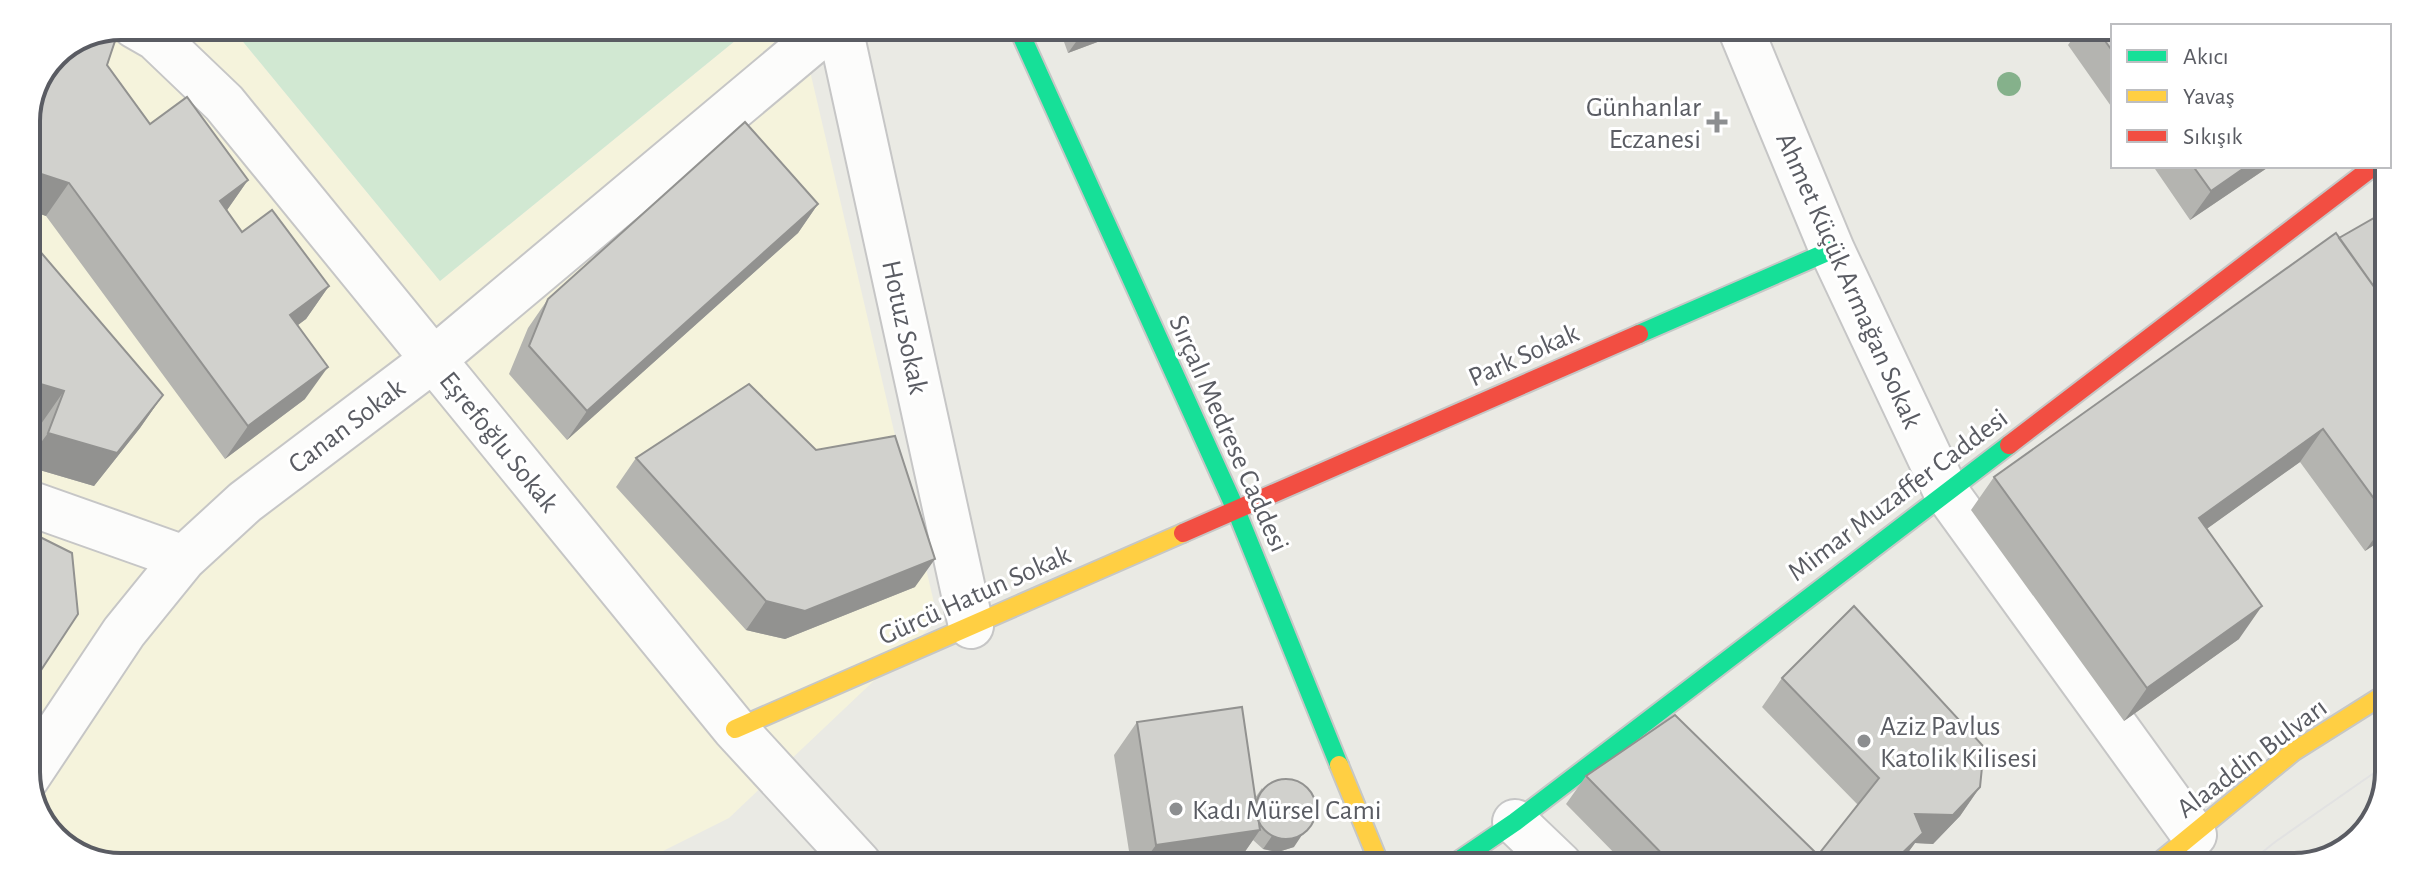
<svg xmlns="http://www.w3.org/2000/svg" width="2415" height="893" viewBox="0 0 2415 893" font-family="'Alegreya Sans',sans-serif">
	<style>
		.commercial { fill: #f5f3dc }
		.green { fill: #d1e8d2 }
		.lines { fill: none; stroke-linecap: round; stroke-linejoin: round }
		.street-casing { stroke: #c6c6c6; stroke-width: 48 }
		.fast-casing { stroke: #c6c7c6; stroke-width: 22 }
		.slow-casing { stroke: #c6c7c6; stroke-width: 22 }
		.jam-casing { stroke: #c6c7c6; stroke-width: 22 }
		.street { stroke: #fcfcfb; stroke-width: 44 }
		.fast { stroke: #16e098; stroke-width: 18 }
		.slow { stroke: #ffcf43; stroke-width: 18 }
		.jam { stroke: #f24e42; stroke-width: 18 }
		.tram { stroke: #e2e2e2; stroke-width: 2 }
		.tree { fill: #85b18b }
		.wall { fill: #b4b4b0 }
		.shaded-wall { fill: #929290 }
		.building { fill: #d1d1cd; stroke: #929290; stroke-width: 2 }
		.poi-dot { fill: #8c8e90; stroke: #fff; stroke-width: 3 }
		.labels { text-anchor: middle; stroke-width: 6; stroke-linejoin: round; paint-order: stroke }
		.poi-label { font-size: 28px; fill: #5a5c63; stroke: #fff; text-anchor: start }
		.street-label { font-size: 28px; fill: #5a5c63; stroke: #fff }
		.rim { fill: none; stroke: #5a5c63; stroke-width: 4 }
	</style>
	<rect width="100%" height="100%" fill="#eaeae4"/>
	<path class="commercial" d="M121,26H227L240,38L440,281L752,27L800,28L938,620L729,818L639,863L90,862L45,829L26,778V116L54,54Z"/>
	<path class="green" d="M227,26L752,27L440,281L240,38Z"/>
	<g class="lines">
		<g class="street-casing">
			<path id="street" d="M135,26L156,38L224,103L735,729L859,864
				M840,28L971,626
				M1741,30L1832,250L1946,492L2194,835
				M26,502L184,558
				M26,779L124,632L184,558L245,502L434,359L829,28
				M1515,822L1560,865"/>
		</g>
		<g class="fast-casing">
			<path id="fast" d="M1018,28L1236,510L1339,765
				M1639,334L1832,250
				M1452,865L1515,822L2009,445"/>
		</g>
		<g class="slow-casing">
			<path id="slow" d="M735,729L1183,533
				M1339,765L1380,865
				M2153,867L2293,752L2385,694"/>
		</g>
		<g class="jam-casing">
			<path id="jam" d="M2009,445L2374,166
				M1183,533L1639,334"/>
		</g>
		<use href="#street" class="street"/>
		<use href="#fast" class="fast"/>
		<use href="#slow" class="slow"/>
		<use href="#jam" class="jam"/>
		<path class="tram" d="M2244,867L2275,842L2384,766"/>
	</g>
	<circle class="tree" cx="2009" cy="84" r="12"/>
	<path class="wall" d="M1059,28H1135L1068,53Z
		M2078,31H2113V109L2068,45Z
		M107,65L150,124L248,180L227,210L242,232L329,286L306,319L298,325L305,399L225,459L46,216L26,209V116Z
		M2153,166H2270L2190,220Z
		M818,204L798,233L567,440L509,374L528,328L548,299Z
		M2388,210L2386,537L2365,551L2300,462L2206,529L2239,639L2124,721L1971,510L1994,477L2339,238Z
		M26,235L163,395L140,428L94,486L26,466V462L41,424L26,419Z
		M636,458L915,587L785,639L746,630L616,487Z
		M1782,678L1980,787L1960,816L1933,844L1915,843L1898,866L1626,865L1566,804L1586,776L1818,855L1858,805L1762,707Z
		M1137,722L1255,798L1262,788L1294,847L1278,852L1271,851L1263,849L1253,840L1237,863L1227,864H1131L1114,755Z"/>
	<path class="shaded-wall" d="M1086,28H1135L1068,53Z
		M2247,166H2270L2190,220L2211,191Z
		M26,169L69,183L46,216L26,209Z
		M248,180L225,213L220,201Z
		M818,204L798,233L567,440L587,411Z
		M329,286L306,319L267,348L290,315Z
		M328,367L305,399L225,459L248,426Z
		M37,383L64,391L41,424L26,419V399Z
		M163,395L140,428L94,486L26,466V463L48,433Z
		M2323,429L2300,462L2176,551L2199,518Z
		M2386,522V537L2365,551Z
		M935,559L915,587L785,639L746,630L766,601Z
		M2262,606L2239,639L2124,721L2147,688Z
		M1980,787L1960,816L1933,844L1915,843L1898,866H1889L1915,814Z
		M1260,830L1237,863L1227,864H1142L1156,845Z
		M1302,835L1294,847L1278,852L1263,849L1272,836Z"/>
	<path class="building" d="M2098,31H2113V52Z
		M107,32L117,35L107,65L150,124L187,97L248,180L220,201L242,232L272,210L329,286L290,315L328,367L248,426L69,183L26,169V116L54,54Z
		M745,122L818,204L587,411L529,346L548,299Z
		M2193,166H2247L2211,191Z
		M2388,210L2387,305L2339,238Z
		M2336,233L2387,305L2386,515L2323,429L2199,518L2262,606L2147,688L1994,477Z
		M26,235L163,395L117,453L48,433L64,391L37,383L26,404Z
		M749,384L816,450L895,436L935,559L805,611L766,601L636,458Z
		M26,530L72,553L78,614L26,693Z
		M1854,606L1984,747L1980,787L1953,815L1915,814L1923,833L1889,866H1674L1586,776L1675,715L1818,855L1879,778L1782,678Z
		M1242,707L1260,830L1156,845L1137,722Z
		M1256 809a30 30 0 1 1 60 0a30 30 0 1 1-60 0Z"/>
	<g class="poi-dot">
		<path d="M1713 110h8v8h8v8h-8v8h-8v-8h-8v-8h8z"/>
		<circle cx="1864" cy="741" r="8"/>
		<circle cx="1176" cy="809" r="8"/>
	</g>
	<g class="labels">
		<g class="poi-label">
			<text x="1701" y="116" text-anchor="end">Günhanlar<tspan x="1701" dy="32">Eczanesi</tspan></text>
			<text x="1880" y="735">Aziz Pavlus<tspan x="1880" dy="32">Katolik Kilisesi</tspan></text>
			<text x="1192" y="819">Kadı Mürsel Cami</text>
		</g>
		<g class="street-label">
			<text transform="translate(1850 280) rotate(66)" y="10">Ahmet Küçük Armağan Sokak</text>
			<text transform="translate(906 327) rotate(78)" y="10">Hotuz Sokak</text>
			<text transform="translate(1523 354) rotate(-24)" y="10">Park Sokak</text>
			<text transform="translate(346 425) rotate(-37)" y="10">Canan Sokak</text>
			<text transform="translate(1230 433) rotate(66)" y="10">Sırçalı Medrese Caddesi</text>
			<text transform="translate(500 441) rotate(51)" y="10">Eşrefoğlu Sokak</text>
			<text transform="translate(1897 494) rotate(-37)" y="10">Mimar Muzaffer Caddesi</text>
			<text transform="translate(974 594) rotate(-24)" y="10">Gürcü Hatun Sokak</text>
			<text transform="translate(2251 757) rotate(-37)" y="10">Alaaddin Bulvarı</text>
		</g>
	</g>
	<path d="M0 0H2415V893H0ZM121 40H2294A81 81 0 0 1 2375 121V772A81 81 0 0 1 2294 853H121A81 81 0 0 1 40 772V121A81 81 0 0 1 121 40Z" fill="#fff" fill-rule="evenodd"/>
	<path class="rim" d="M121 40H2294A81 81 0 0 1 2375 121V772A81 81 0 0 1 2294 853H121A81 81 0 0 1 40 772V121A81 81 0 0 1 121 40Z"/>
	<rect x="2111" y="24" width="280" height="144" fill="#ffffff" stroke="#bdbec1" stroke-width="2"/>
	<rect x="2127" y="50" width="40" height="12" fill="#16e098" stroke="#bdbec1" stroke-width="2"/>
	<text x="2183" y="64" font-size="24" fill="#5a5c63">Akıcı</text>
	<rect x="2127" y="90" width="40" height="12" fill="#ffcf43" stroke="#bdbec1" stroke-width="2"/>
	<text x="2183" y="104" font-size="24" fill="#5a5c63">Yavaş</text>
	<rect x="2127" y="130" width="40" height="12" fill="#f24e42" stroke="#bdbec1" stroke-width="2"/>
	<text x="2183" y="144" font-size="24" fill="#5a5c63">Sıkışık</text>
</svg>
